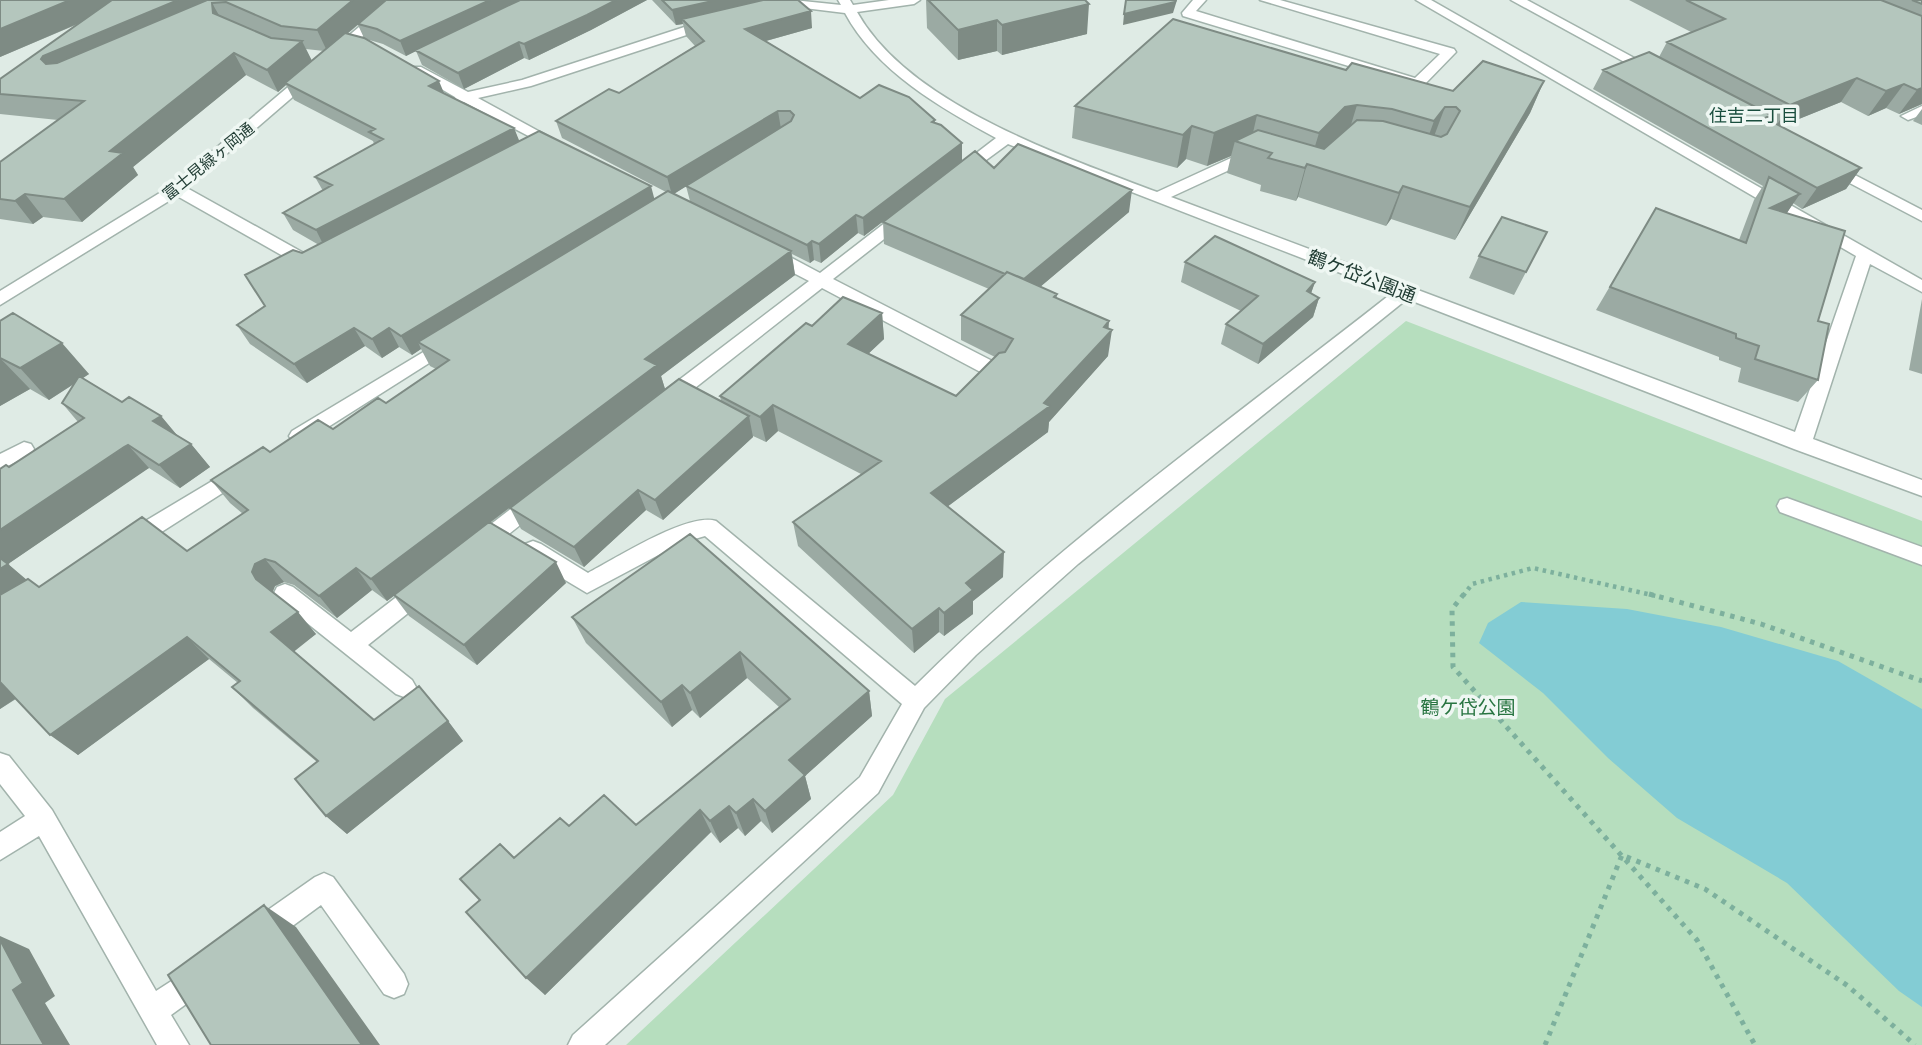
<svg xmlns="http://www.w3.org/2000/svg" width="1922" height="1045" viewBox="0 0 1922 1045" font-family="Raleway,'Noto Sans JP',sans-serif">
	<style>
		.green { fill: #b6debe }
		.water { fill: #83ccd4 }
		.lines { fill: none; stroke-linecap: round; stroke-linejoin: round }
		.minor-casing { stroke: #a2b3ac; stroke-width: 3 }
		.path-far1 { stroke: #7db09d; stroke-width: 4.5; stroke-dasharray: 3.5 4.5; stroke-linecap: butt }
		.path { stroke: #7db09d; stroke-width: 5; stroke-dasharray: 4.5 6; stroke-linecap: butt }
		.minor { fill: #fff; fill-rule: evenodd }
		.wall { fill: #9baaa3; fill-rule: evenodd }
		.shaded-wall { fill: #7e8b84 }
		.building { fill: #b4c6bd; stroke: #7e8b84; stroke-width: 2 }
		.labels { text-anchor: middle; stroke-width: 7; stroke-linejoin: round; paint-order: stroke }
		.far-street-label { font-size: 16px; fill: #1f3b32; stroke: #eff7f3 }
		.far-neighbourhood-label { font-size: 18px; fill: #1a4e3e; stroke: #eff7f3 }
		.street-label { font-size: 19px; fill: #1f3b32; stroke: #eff7f3 }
		.park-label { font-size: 19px; fill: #277440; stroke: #eff7f3 }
	</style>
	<rect width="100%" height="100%" fill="#dfebe5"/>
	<path class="green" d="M1406,321L1922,521V1045H626L893,795L945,699Z"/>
	<path class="water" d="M1521,602L1627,609L1721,627L1838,661L1922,709V1007L1899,991L1787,883L1677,818L1608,758L1543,693L1479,643L1488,623Z"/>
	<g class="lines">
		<g class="minor-casing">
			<path id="minor" d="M391,0H405L187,188L318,261L320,265L318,269H306L177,196L0,305V291L171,186Z
				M793,0L841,5L838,0H850L853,5L889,0H920L914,4L857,12C909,105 1063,156 1157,192L1244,152L1259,153L1262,156L1259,159L1251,160L1171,197L1795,432L1856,256L1416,0H1431L1922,280V292L1870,264L1813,439L1922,480V496L1794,449L1407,299L1078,564L976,655L924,708L878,793L605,1045H568L573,1035L860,777L902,704L705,536L681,543L587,593L525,556L522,550L525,544L533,541L541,544L588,573C615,559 688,512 716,521L915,686C1059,542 1232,419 1392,293L1008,144L963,177H953L950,174L953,171L996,138C941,108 876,71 845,13L796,7L774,12L768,8Z
				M1193,0H1206L1196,11L1415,78L1440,54L1260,0H1280L1454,49L1456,52L1423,86L1418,87L1183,16L1182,13Z
				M1511,0H1527L1662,73L1660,76H1650Z
				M712,18L717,19V25L531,86L478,98L562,144L564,147L562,150L557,151L464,102L457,101L455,97L409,70L411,67H421L468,92L522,80Z
				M1922,106V115L1908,120L1901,116Z
				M1828,161L1922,210V221L1823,169L1820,166L1823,163Z
				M905,210L913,215L911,218L833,279L1002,366L1004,371L1002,376H988L822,288L672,406H658L655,401L658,396L809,281L761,256L759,252L761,248H773L820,273L899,212Z
				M450,336L456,338L459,342L456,346L306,441H292L289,436L292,431Z
				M24,442L31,444L34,449L31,454L0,470V454Z
				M239,465L246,468L249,473L246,478L138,547L130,549L122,547L119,541L122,535Z
				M537,492L544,494L547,500L544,506L485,553L477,555L469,553L466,547L469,541L530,494Z
				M1787,498L1922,547V565L1780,512L1777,506L1780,500Z
				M424,579L432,582L435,588L432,594L368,645L412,680L416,687L412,694L404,697L396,694L277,599L274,593L277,587L285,584L293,587L351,632L416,582Z
				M0,753L9,756L52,810L156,991L201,962L211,966L215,976L211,986L171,1015L189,1045H157L39,836L0,860V832L25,816L0,784Z
				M324,873L333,877L404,974L408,984L404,994L394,998L384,994L321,905L268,944L258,948L248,944L244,934L248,924L315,877Z"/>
		</g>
		<path class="path-far1" d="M1463,596L1472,584L1533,568L1656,596"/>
		<path class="path" d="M1464,594L1452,609L1453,667L1697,940L1755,1045
			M1649,594L1761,624L1922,681
			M1545,1045L1622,855L1705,889L1848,986L1915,1045"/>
		<use href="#minor" class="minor"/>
	</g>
	<path class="wall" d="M0,0H647L591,30L529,60L524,58L464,89L422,65L416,51L406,56L383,44L366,39L445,94L514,128L519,142L654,199L666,192L562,138L556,121L619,93L695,46L686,36L683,24L676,25L652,0H798L812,28L766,41L860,98L935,120V123L962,161L864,236L858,233L821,263L814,260L810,263L792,254L795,275L661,376L665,389L490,523L566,583L477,665L409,616L394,596L387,601L372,590L337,618L294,585L284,582L275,586L272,592L316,634L293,651L374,720L448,721L463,741L347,834L326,816L317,762L253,708L232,687L238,683L209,659L78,755L16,699L0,709L9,467L78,422L62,403L74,384L49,400L30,389L0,406V321L89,374L83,378L122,402L161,416L177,435L191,444L210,467L180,488L149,468L145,470L8,564L26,580L39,587L187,551L243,514L230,503L211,480L270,452L333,429L386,403L436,369L430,366L421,349L412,355L399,347L382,358L365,346L307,383L250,344L237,325L265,306L302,253L319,245L293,230L283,213L323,191L315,177L374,144L373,141L294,100L286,85L278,92L246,75L133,167L138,175L82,222L43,217L33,224L0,219V162L58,120L0,114V79L78,24L0,57ZM358,25L364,38L347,34ZM306,49L324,51L312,61ZM686,186L690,201L674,194Z
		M926,0H1085L1087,34L1002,55L997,51L958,60L927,28Z
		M1629,0H1922V104L1899,114L1886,108L1868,116L1841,102L1781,126L1861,168L1846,189L1802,209L1793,203L1787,213L1818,321V380L1798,402L1738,382L1741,368L1719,360V357L1596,310L1656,208L1739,240L1754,200L1763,186L1593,89L1603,70L1659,57L1667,42L1691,32Z
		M1346,70L1453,91L1544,81L1530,113L1455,240L1391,219L1386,226L1298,197L1296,201L1260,191L1261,185L1227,173L1231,156L1207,166L1186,159L1177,168L1072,138L1075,106Z
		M1922,109V125L1913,121Z
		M994,168L1129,212L1040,287L1057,294V299L1109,321L1108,356L1049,422L1048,432L947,507L1003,577L973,601V614L944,636L939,632L914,653L798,546L793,522L861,474L778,431L766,442L753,436V437L663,520L646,510L584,567L521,529L510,508L721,401L720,396L812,326L882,313L884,339L868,354L956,396L995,357L961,340V315L989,289L884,244L883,222Z
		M1547,232L1514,295L1469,278L1479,256Z
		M1185,262L1315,282L1311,293L1319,298L1313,317L1258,364L1221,344L1226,324L1241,311L1181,282Z
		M1922,299V374L1909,370Z
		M690,534L869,691L872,716L805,776L811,799L772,833L761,821L745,836L738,828L720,843L711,832L545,995L480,900L514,858L569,826L636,825L779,707L747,678L700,718L692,710L672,727L586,643L572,617Z"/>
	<path class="shaded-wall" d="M70,0H133L0,57V29Z
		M178,0H241L212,3L224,24L58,78L41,59L43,56Z
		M353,0H385V1L327,51L317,30Z
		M490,0H527L415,50L416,51L406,56L400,41Z
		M616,0H647L591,30L529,60L524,44Z
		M717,0H781L682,19L683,24L676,25L672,10Z
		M1177,0L1173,13L1123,25L1124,14Z
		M1089,4L1087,34L1002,55V25Z
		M811,11L812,28L748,46L745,29Z
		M997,20V51L958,60V30Z
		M302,41L313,63L285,83L286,85L278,92L267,70Z
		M519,42L524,58L464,89L458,73Z
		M234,53L246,75L133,167L138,175L82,222L64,199L110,151Z
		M1857,78L1841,102L1774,129L1790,105Z
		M439,81L446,98L429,86Z
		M1544,81L1530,113L1455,240L1470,207Z
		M1904,84L1886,108L1868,116L1886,91Z
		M1922,88V104L1899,114L1917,90Z
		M1357,105L1347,138L1335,140L1309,166L1319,133L1345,107Z
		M1445,107L1433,139L1422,154L1434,121Z
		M778,111L781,129L672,195L667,177Z
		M1257,115L1250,146L1235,141L1231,156L1207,166L1214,133Z
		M1192,126L1186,159L1177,168L1183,135Z
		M514,128L521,145L325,248L316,230Z
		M962,143V161L864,236L863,218Z
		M1307,164L1298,197L1296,201L1305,168Z
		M1861,168L1846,189L1802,209L1817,188Z
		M651,186L656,205L418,342L421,349L412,355L401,336Z
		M1403,186L1391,219L1386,226L1399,193Z
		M1132,190L1129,212L1021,303L1022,281Z
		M25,194L43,217L33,224L15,201Z
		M1800,194L1784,217L1770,208Z
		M856,215L858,233L821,263L819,244Z
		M812,241L814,260L810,263L807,245Z
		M791,251L795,275L661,376L665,389L387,601L371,579L645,359Z
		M1315,282L1308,302L1307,291Z
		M1319,298L1313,317L1258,364L1263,344Z
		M882,313L884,339L851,370L848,344Z
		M1109,321L1107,335L1112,330L1108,356L1049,422L1048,432L932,518L931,493L1044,403Z
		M354,328L365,346L307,383L294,364Z
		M389,328L399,347L382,358L372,339Z
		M62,343L89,374L49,400L20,368Z
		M0,358L30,389L0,406Z
		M773,405L778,431L766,442L760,417Z
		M161,416L180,439L153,421Z
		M749,416L753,437L663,520L655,500Z
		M191,444L210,467L180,488L159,465Z
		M128,445L149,468L8,564L34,586L0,607V530Z
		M638,490L646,510L584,567L574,547Z
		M1004,552L1003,577L973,601V614L944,636V613L966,583Z
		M265,559L284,582L275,586L272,594L256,579L252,572L255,564Z
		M556,562L566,583L477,665L464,645Z
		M356,568L372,590L337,618L319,596Z
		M939,608V632L914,653L912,629Z
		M298,612L316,634L291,654L271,632Z
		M187,637L209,659L78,755L50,735Z
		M740,652L747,678L700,718L690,693Z
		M0,679L21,695L0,709Z
		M682,685L692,710L672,727L661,702Z
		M869,691L872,716L805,776L811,799L772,833L765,811L789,760Z
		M448,721L463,741L347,834L326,816Z
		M753,799L761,821L745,836L736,813Z
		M729,806L738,828L720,843L710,821Z
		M700,810L711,832L545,995L526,978Z
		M264,905L296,927L380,1045H362Z
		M0,936L29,949L55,996L45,1003L70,1045H44L13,990L0,940Z"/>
	<path class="building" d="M0,0H70L0,29Z
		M112,0H178L43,56L41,59L46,64L57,63L207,0H353L317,30L281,26L226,2L212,3L213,13L271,38L302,41L267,70L234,53L110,151L123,153L64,199L25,194L15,201L0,199V162L84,101L0,94V79Z
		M386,0H490L400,41L377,29L358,24Z
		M520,0H616L587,15L524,44L519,42L458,73L415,50Z
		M662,0H717L672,10Z
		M763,0H798L811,11L745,29L860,98L879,85L909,97L935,120L932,122L941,125L962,143L863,218L856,215L819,244L812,241L807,245L686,186L791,121L794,115L790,111H778L667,177L556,121L609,89L619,93L704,41L682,19Z
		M928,0H1085L1089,4L1002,25L997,20L958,30Z
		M1126,0H1176L1175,2L1124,14Z
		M1686,0H1881L1922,16V88L1917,90L1904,84L1886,91L1857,78L1790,105L1667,42L1725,19Z
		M1912,0H1922V4Z
		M1173,19L1346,70L1352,63L1453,91L1483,61L1544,81L1470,207L1403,186L1399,193L1307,164L1305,168L1268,158L1272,153L1235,141L1258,130L1324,149L1357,120L1383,121L1441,137L1447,134L1460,111L1456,107H1445L1434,121L1392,109L1357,105L1345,107L1319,133L1257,115L1214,133L1192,126L1183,135L1075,106Z
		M345,33L364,38L439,81L429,86L514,128L316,230L283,213L332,185L315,177L383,139L369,132L375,129L285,83Z
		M1649,52L1771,115L1765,118L1861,168L1817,188L1603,70Z
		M539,131L651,186L401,336L389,328L372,339L354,328L294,364L237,325L265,306L245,275L293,250L302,253Z
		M1018,144L1132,190L1024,279L1007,272L1005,274L883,222L975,151L994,168Z
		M1769,177L1800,194L1770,208L1845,231L1818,321L1829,324L1818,380L1755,359L1759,346L1736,338V334L1610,287L1656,208L1746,243Z
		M668,191L791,251L645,359L657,365L371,579L356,568L319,596L275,562L265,559L255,564L252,572L256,579L298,612L271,632L374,720L419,686L448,721L326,816L295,779L318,761L232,687L240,681L187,637L50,735L0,682V595L28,579L39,587L142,517L187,551L248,510L211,480L263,447L270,452L318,420L333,429L378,398L386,403L449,360L418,342Z
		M1502,217L1547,232L1526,272L1479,256Z
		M1215,236L1315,282L1307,291L1319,298L1263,344L1226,324L1258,296L1185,262Z
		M1007,272L1057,294L1054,297L1109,321L1104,327L1112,330L1044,403L1050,406L931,493L1004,552L966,583L973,590L944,613L939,608L912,629L793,522L881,461L773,405L760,417L720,396L806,323L812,326L843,297L882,313L848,344L956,396L999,353L1005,352L1013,339L961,315Z
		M13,313L62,343L20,368L0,358V321Z
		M79,376L122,402L129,397L161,416L153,421L191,444L159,465L128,445L124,447L0,530V469L6,465L9,467L84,418L62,403Z
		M679,379L749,416L655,500L638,490L574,547L510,508Z
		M489,522L556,562L464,645L394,595Z
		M690,534L869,691L789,760L805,775L765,811L753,799L736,813L729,806L710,821L700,810L526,978L466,912L480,900L460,879L500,844L514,858L560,818L569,826L604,795L636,825L790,699L740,652L690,693L682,685L661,702L572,617Z
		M0,558L8,564L0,569Z
		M264,905L362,1045H211L168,975Z
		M0,940L23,983L13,990L44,1045H0Z"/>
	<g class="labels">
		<g class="far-street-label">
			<text transform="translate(208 161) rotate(-39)" y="6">富士見緑ヶ岡通</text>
		</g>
		<g class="far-neighbourhood-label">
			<text x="1754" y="122">住吉二丁目</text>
		</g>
		<g class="street-label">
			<text transform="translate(1362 276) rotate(21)" y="7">鶴ケ岱公園通</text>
		</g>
		<g class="park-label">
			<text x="1468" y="714">鶴ケ岱公園</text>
		</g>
	</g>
</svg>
